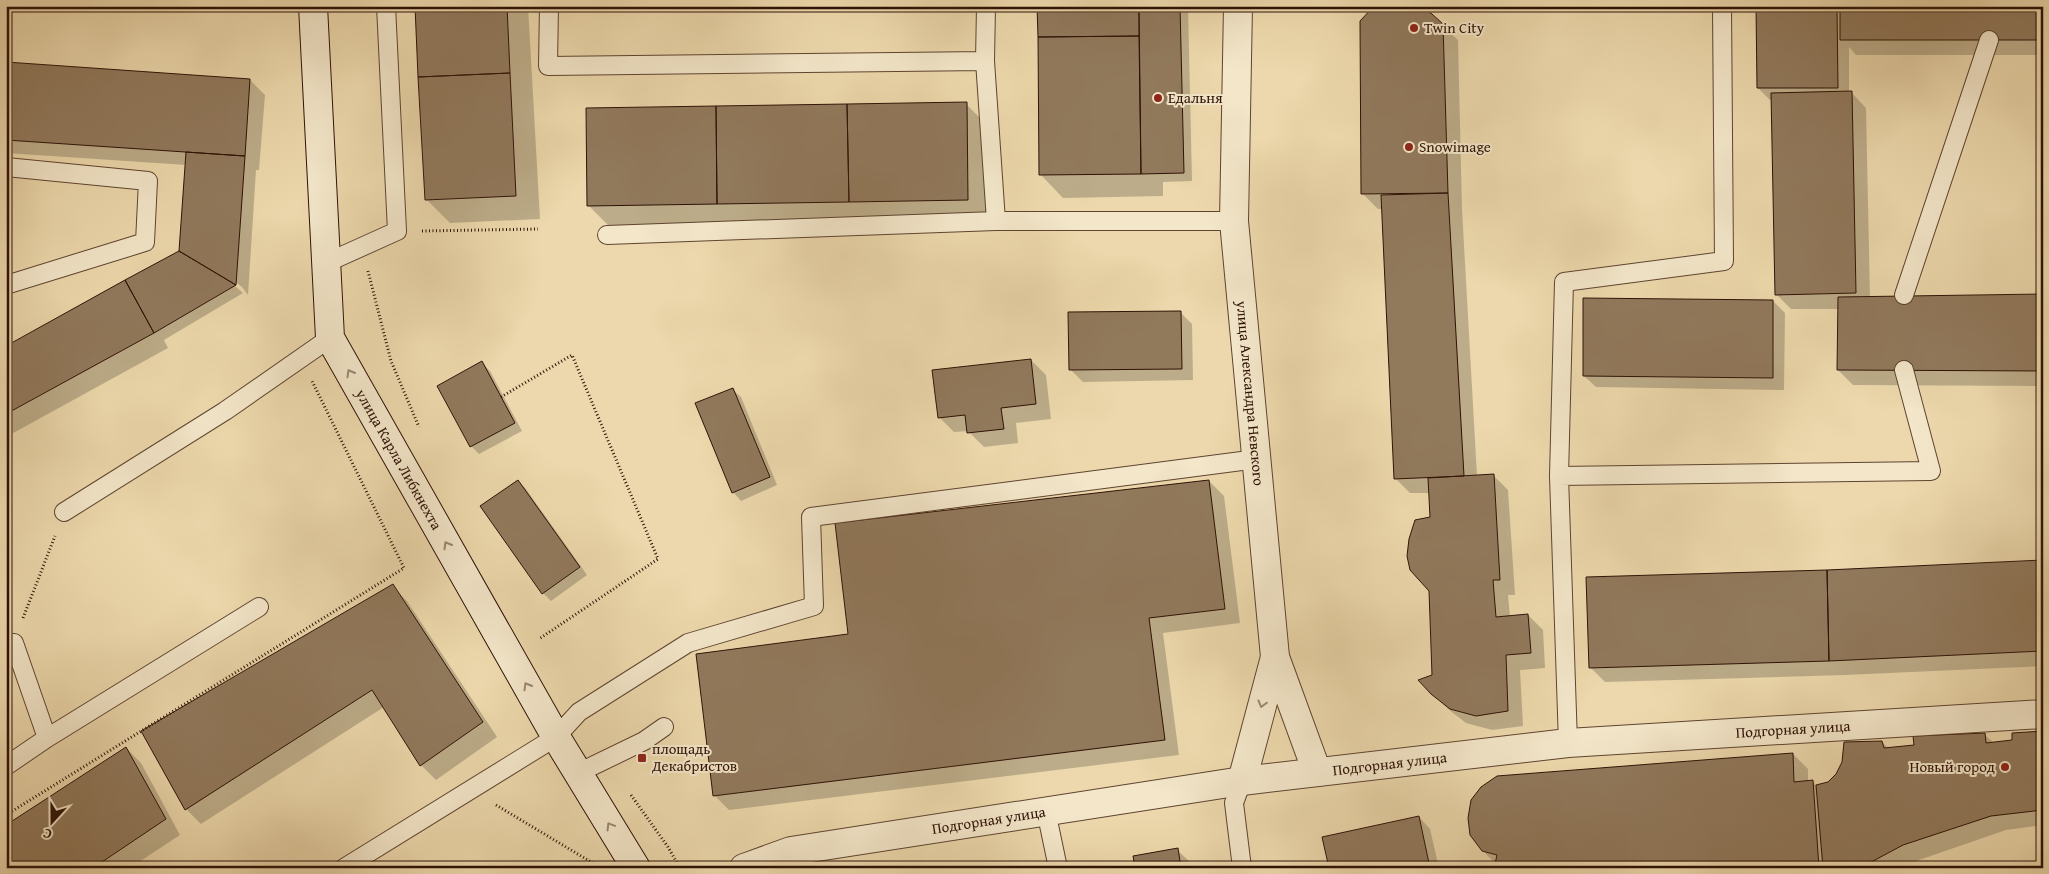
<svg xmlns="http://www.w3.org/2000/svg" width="2049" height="874" viewBox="0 0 2049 874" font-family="'Gentium Book Plus',serif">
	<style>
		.shadow { fill: #0003 }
		.building { fill: #91795c; stroke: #2e1206 }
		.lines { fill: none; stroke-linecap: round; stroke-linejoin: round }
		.lane-casing { stroke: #5e4430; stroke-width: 20 }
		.street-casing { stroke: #5e4430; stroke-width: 30 }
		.secondary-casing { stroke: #2e1206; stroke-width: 30 }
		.path { stroke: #2e1206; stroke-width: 3; stroke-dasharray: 1 2.5; stroke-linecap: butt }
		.lane { stroke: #f3e6c9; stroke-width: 18 }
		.street { stroke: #f3e6c9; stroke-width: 28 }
		.secondary { stroke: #f3e6c9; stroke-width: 28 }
		.oneway { stroke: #9a8771 }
		.poi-dot { fill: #8f2418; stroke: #f3e6c9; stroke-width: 2 }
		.labels { text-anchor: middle; stroke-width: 4; stroke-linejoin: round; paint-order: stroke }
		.poi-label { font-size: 15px; fill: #2e1206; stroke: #f3e6c9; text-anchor: start }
		.street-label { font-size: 15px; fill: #2e1206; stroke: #f3e6c9 }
	</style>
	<rect width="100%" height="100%" fill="#ecd8ac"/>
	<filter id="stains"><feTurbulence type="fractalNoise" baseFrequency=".004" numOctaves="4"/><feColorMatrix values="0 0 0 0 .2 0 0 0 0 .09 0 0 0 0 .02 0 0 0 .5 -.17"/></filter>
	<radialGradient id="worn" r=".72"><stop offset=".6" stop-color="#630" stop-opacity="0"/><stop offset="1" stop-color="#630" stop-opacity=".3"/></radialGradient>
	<path class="shadow" d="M416,6H528L540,219L450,223L426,199Z
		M1038,6H1188L1192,181L1163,182V196L1063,198L1041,175Z
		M1758,6H2043V55H1856L1849,47V93L1851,92L1866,108L1870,298L2043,296V386L1853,385L1838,370L1839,309H1791L1776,294L1772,100H1770L1758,88Z
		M1442,25L1458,40L1462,209L1477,476L1493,475L1508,490L1515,595H1508L1510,617L1528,615L1543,630L1545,668L1520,670L1523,726L1492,730L1466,723L1448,709L1432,693L1430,493H1410L1395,478L1383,209H1378L1363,194Z
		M6,63L250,80L265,95L259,170H256L248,295L242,287L232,279L191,259L235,286L243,293L164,340L168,348L6,437V347L180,252L186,165L6,153Z
		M966,104L990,128L992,224L613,230L589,206Z
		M1773,301L1785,313L1784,390L1596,387L1584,376Z
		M1180,312L1192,324L1193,380L1083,382L1071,370Z
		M1031,360L1046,375L1051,419L1016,423L1018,443L984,447L968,431L954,432L939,417Z
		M482,363L490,371L522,431L479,454L471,446Z
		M732,389L741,397L777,485L741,501L733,492Z
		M518,481L526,489L587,575L551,601L543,593Z
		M1209,481L1224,496L1240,623L1163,633L1179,755L729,810L714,795L849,635Z
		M2043,561V666L1845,675L1605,682L1590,667L1827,571Z
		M392,586L407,601L497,737L436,780L421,765L384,707L201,824L186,809Z
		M2043,732V825L2006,830L1919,860L1904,868H1482L1498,866L1483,851L1793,754L1808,769V782L1812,781L1817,786L1828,783L1882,742L1889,749L1985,735L1994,743L2014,741Z
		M126,748L141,763L180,835L130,868H6Z
		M1419,817L1430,829L1439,868H1330Z
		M1177,850L1189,861L1190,868H1136Z"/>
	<path class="building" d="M415,6H507L510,73L418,77Z
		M1037,6H1139V36L1038,37Z
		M1139,6H1180L1184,173L1141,174Z
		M1374,6H1420L1432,14L1443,24L1448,193L1361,194L1360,21Z
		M1756,6H1837L1838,88H1757Z
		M1840,6H2043V40H1840Z
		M1139,36L1141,174L1039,175L1038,37Z
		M6,62L250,79L245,156L6,140Z
		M510,73L516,196L425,200L418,77Z
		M1852,91L1856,293L1775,295L1771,93Z
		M967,102L968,200L849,202L847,104Z
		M847,104L849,202L717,204L716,106Z
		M716,106L717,204L587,206L586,108Z
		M186,152L245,156L236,285L179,251Z
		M1448,193L1464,476L1394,479L1381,195Z
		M179,251L236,285L154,333L125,280Z
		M125,280L154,333L6,414V346Z
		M2043,294V371L1837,370L1838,297Z
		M1583,298L1773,300V378L1583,376Z
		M1181,311L1182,369L1069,370L1068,312Z
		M1031,359L1036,404L1001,408L1004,429L967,433L965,415L938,418L932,370Z
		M482,361L515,423L470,447L437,386Z
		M733,388L770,477L732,493L695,403Z
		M1494,474L1500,580H1493L1496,617L1528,614L1531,653L1506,655L1508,711L1476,716L1450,709L1431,694L1418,680L1432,675L1429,591L1410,570L1407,556L1409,539L1415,520L1430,517L1428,478Z
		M518,480L580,567L542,594L480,506Z
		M1209,480L1225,609L1149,618L1165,740L713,796L696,654L848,634L835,523Z
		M2043,560V651L1829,661L1827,570Z
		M1827,570L1829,661L1589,668L1586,577Z
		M393,584L483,722L420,766L372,690L185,810L141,731Z
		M2043,731V810L1991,816L1903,845L1860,868H1823L1816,785L1828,782L1836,774L1842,762L1844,742L1882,741L1884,748L1914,745L1913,736L1985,733L1986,743L2012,740V733Z
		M126,747L166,819L93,868H6V825Z
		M1793,753L1794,782L1813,780L1819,868H1480V865L1495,864L1497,855L1482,851L1470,835L1468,818L1471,800L1481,787L1497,776Z
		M1419,816L1430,868H1329L1322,837Z
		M1178,848L1181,868H1135L1133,856Z"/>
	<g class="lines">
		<g class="lane-casing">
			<path id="lane" d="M549,6L548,66L985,61
				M986,6L985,61L996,221
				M6,167L148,181L145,242L6,285
				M607,235L996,221H1234
				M326,263L397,231L386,6
				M1904,295L1989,40
				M1559,476L1564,282L1724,261L1722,6
				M64,512L225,411L330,338
				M6,644L14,643L47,738L6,766
				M47,738L259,607
				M1568,743L1559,476L1931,471L1904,370
				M578,773L644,741L664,727
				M1242,781L1234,803L1242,868
				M1046,811L1058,868
				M344,868L556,737L579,712L688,643L814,606L811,517L1257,459"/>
		</g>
		<g class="street-casing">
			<g id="street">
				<path id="s1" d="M1238,6L1234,221L1275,657L1317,772"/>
				<path d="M1242,781L1275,657"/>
				<path id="s2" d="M744,868L791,851L1242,781L1568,743L2043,714"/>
			</g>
		</g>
		<g class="secondary-casing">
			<g id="secondary">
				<path id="s3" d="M313,6L330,338L556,737L636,868"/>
			</g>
		</g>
		<path class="path" d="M422,231L538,229
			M368,271L391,361L419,427
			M501,397L572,355L658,559L539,639
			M23,618L55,536
			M631,795L668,847L680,868
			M496,805L596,865
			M6,815L404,568L312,381"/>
		<use href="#lane" class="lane"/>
		<use href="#street" class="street"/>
		<use href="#secondary" class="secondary"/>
	</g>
	<defs><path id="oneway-chevron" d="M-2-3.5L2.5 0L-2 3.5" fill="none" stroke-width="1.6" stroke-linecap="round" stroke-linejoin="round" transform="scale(1.25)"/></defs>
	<g class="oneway">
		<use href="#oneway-chevron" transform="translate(350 373) rotate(-120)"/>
		<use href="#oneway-chevron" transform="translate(447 545) rotate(-120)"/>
		<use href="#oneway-chevron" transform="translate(527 686) rotate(-120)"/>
		<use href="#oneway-chevron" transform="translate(1262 704) rotate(105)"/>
		<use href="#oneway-chevron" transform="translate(610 826) rotate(-121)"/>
	</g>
	<g class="poi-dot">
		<circle cx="1414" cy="28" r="5"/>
		<circle cx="1158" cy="98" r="5"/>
		<circle cx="1409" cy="147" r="5"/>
		<rect x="637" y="753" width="10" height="10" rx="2.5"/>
		<circle cx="2005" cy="767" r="5"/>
	</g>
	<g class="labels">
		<g class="poi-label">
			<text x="1424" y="33">Twin Сity</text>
			<text x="1168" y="103">Едальня</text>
			<text x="1419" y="152">Snowimage</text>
			<text x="652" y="754">площадь<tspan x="652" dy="17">Декабристов</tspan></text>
			<text x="1995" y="772" text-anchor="end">Новый город</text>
		</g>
		<g class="street-label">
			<text dy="5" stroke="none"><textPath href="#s1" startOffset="388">улица Александра Невского</textPath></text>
			<text dy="5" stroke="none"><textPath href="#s3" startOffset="472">улица Карла Либкнехта</textPath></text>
			<text dy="5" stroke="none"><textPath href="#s2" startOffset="1060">Подгорная улица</textPath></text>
			<text dy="5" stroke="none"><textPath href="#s2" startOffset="655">Подгорная улица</textPath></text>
			<text dy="5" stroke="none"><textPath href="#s2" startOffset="250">Подгорная улица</textPath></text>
		</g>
	</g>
	<rect width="2049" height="874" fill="none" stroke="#ecd8ac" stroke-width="25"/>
	<rect x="8" y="8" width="2034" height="859" fill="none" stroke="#2e1206" stroke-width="2.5"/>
	<rect x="12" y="12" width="2024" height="849" fill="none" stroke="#2e1206"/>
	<g transform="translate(52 822) rotate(201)" stroke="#f3e6c9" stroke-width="4" paint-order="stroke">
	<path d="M0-4L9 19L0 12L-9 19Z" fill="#2e1206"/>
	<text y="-8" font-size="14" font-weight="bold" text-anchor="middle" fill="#2e1206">С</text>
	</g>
	<rect width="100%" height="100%" filter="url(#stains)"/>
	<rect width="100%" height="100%" fill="url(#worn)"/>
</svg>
